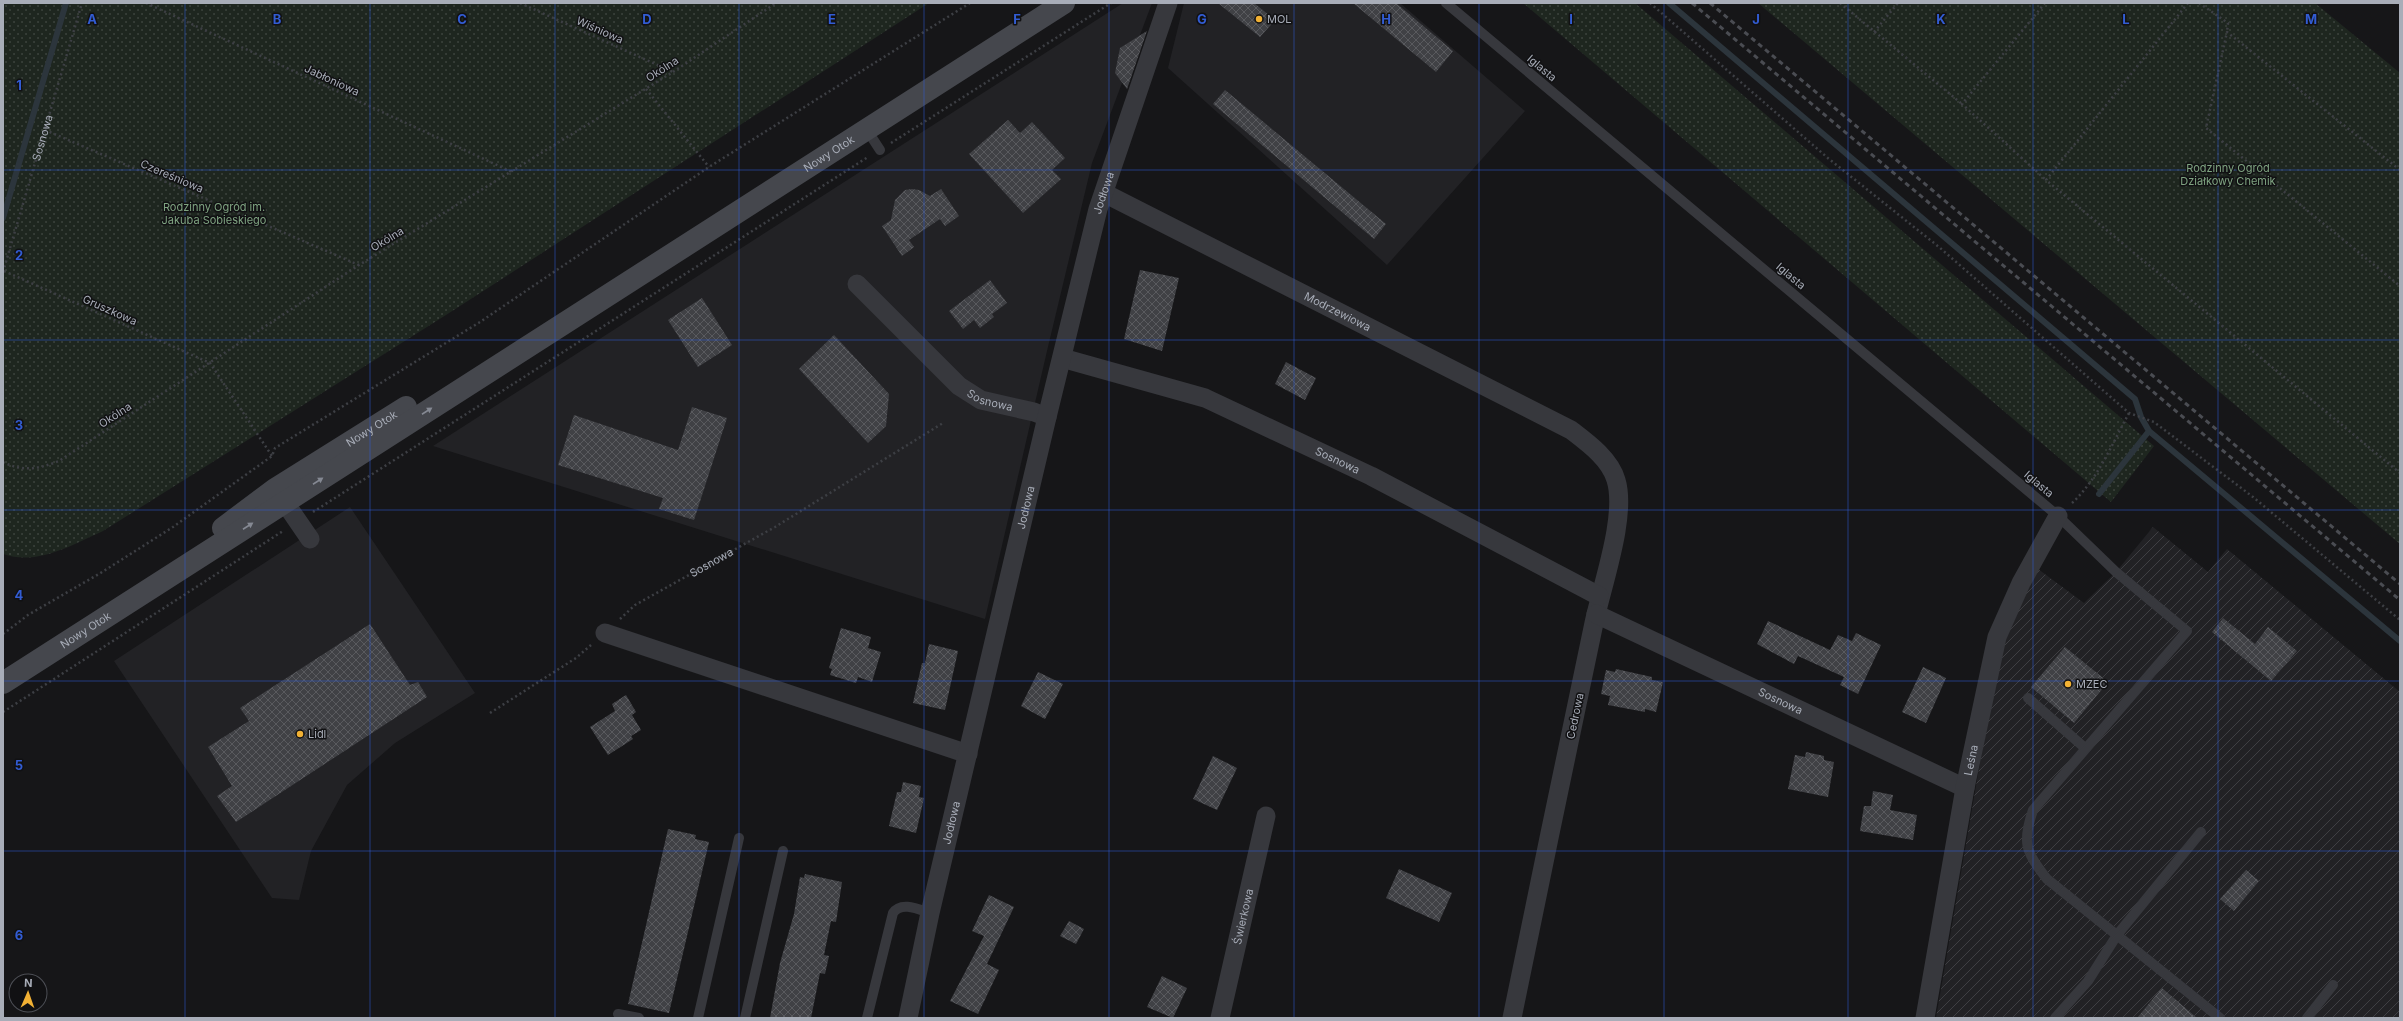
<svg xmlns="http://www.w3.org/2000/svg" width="2403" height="1021" viewBox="0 0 2403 1021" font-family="Inter,sans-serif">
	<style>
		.built { fill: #222225 }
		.industrial { fill: url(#industrial-furrows) }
		.grass { fill: url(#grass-dots) }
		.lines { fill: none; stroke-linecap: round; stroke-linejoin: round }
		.stream { stroke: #2c353c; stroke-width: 6 }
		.building { fill: url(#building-cross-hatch) }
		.path { stroke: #3d3f44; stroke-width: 2.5; stroke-dasharray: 2 3; stroke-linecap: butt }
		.service { stroke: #37383d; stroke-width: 10 }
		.minor { stroke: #37383d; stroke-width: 19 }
		.secondary { stroke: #45474d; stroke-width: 22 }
		.rail { stroke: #4a4c52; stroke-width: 3; stroke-dasharray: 5 4; stroke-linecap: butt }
		.oneway { fill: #858993 }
		.grid { fill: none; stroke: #325cd3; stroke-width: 1; stroke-opacity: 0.55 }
		.poi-dot { fill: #f2b134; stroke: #111113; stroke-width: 1.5 }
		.labels { text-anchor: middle; stroke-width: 3; stroke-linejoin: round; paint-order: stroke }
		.poi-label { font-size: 11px; fill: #a8adb8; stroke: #111113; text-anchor: start }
		.street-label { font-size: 11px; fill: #a8adb8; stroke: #111113 }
		.park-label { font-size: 11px; fill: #7fa381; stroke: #111113 }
		.grid-label { font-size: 13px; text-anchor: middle; font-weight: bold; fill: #325cd3; stroke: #111113; stroke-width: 3; stroke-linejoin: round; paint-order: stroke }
	</style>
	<defs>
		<pattern id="industrial-furrows" width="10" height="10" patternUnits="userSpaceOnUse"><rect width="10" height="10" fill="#222225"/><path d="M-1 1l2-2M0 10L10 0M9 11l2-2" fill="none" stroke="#3f3f43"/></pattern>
		<pattern id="grass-dots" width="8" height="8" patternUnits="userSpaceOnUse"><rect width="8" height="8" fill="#1e261f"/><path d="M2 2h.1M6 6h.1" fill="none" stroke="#3c433d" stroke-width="1.8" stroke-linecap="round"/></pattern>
		<pattern id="building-cross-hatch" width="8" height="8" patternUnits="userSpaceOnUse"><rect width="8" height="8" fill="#404145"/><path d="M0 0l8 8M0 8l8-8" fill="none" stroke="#595a5e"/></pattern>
	</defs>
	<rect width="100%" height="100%" fill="#161618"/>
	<path class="built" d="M1123,3H1152L1092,163L1047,351L985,619L433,446Z
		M1184,3H1400L1525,111L1387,265L1168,68Z
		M350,507L475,693L395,743L347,785L311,851L299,900L272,898L114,661Z"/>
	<path class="industrial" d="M2153,527L2208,572L2227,549L2400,692V1018H1936L2000,647L2038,569L2084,603L2116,572Z"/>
	<path class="grass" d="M3,3H929L446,315L103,531C72,545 37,566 3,554Z
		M1523,3H1635L2154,446L2111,502Z
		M1758,3H2315L2400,73V544Z"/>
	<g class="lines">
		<path class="stream" d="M1669,3L2135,399L2141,417L2149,431L2400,641
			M3,218L66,3
			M2099,494L2149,431"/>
	</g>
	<path class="building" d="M1218,3H1254L1275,20L1260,37Z
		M1353,3H1396L1453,51L1436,72Z
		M1147,31L1127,89L1115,73L1120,48Z
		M1225,90L1386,224L1374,239L1213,104Z
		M1008,120L1020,133L1032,122L1065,158L1052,170L1061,179L1023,213L969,154Z
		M912,189L919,190L930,196L941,189L959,216L945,226L940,219L909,240L914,247L902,256L882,226L891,220L895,200L905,190Z
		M1140,270L1179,278L1162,351L1124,339Z
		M990,280L1007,303L992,314L994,317L980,328L974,320L963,329L949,311Z
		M702,298L732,345L698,367L668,320Z
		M834,335L889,394L886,426L868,443L799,369Z
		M1286,362L1316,378L1305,400L1275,384Z
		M692,407L727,418L694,520L659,509L663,498L558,465L574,415L678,450Z
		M2223,618L2255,644L2268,627L2297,651L2271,681L2212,632Z
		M1768,621L1830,650L1838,635L1852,641L1856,633L1881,645L1858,694L1840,685L1844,677L1798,656L1794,664L1757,644Z
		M370,624L410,685L418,682L427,697L236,822L217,796L232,786L208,747L249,721L240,708Z
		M841,628L871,637L868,648L881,652L872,682L858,677L856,683L830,675L832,669L829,668Z
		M929,644L958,651L945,710L913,703L922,663H925Z
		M2065,647L2108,682L2074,723L2031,687Z
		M1923,667L1946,678L1926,723L1902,712Z
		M1616,669L1652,677V680L1663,682L1656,712L1645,709V712L1608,705L1610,696L1601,694L1606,670L1615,672Z
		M1038,672L1063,684L1045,719L1021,706Z
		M626,695L636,712L632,715L641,730L631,736L633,739L608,755L590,727L615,711L612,704Z
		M1806,752L1824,756V760L1834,762L1828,797L1788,789L1795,755L1805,757Z
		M1213,756L1237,768L1217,810L1193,799Z
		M903,782L921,786L919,797L924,798L916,833L889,826L897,792H901Z
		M1873,791L1893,795L1890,810L1917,815L1913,840L1860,831L1864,806H1871Z
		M668,829L696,835L695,839L709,842L669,1013L628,1004Z
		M1399,869L1452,893L1439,922L1386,898Z
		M2246,870L2259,881L2234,911L2220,899Z
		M805,874L842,882L836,922L831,921L824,955L829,956L825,974L820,973L811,1018H770L780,963L794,914L800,877L804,878Z
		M989,895L1014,907L987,964L999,970L978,1014L950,1001L984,936L972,931Z
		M1069,921L1084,929L1076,944L1060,936Z
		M1162,976L1187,988L1173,1018L1147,1007Z
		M2162,988L2197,1018H2137Z"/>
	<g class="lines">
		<g class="path">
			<path d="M146,3L512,172"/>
			<path d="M520,3L673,72"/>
			<path d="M1650,3L1829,159L1939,247L2129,413L2154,422L2253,497L2400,620"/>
			<path d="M1840,3L1962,104"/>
			<path d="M2045,3L1962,104L2046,180"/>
			<path d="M2188,3L2046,180L2400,473"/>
			<path d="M2199,3L2228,23L2227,32"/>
			<path d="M1874,32L1898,3"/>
			<path d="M646,89L709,167"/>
			<path d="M45,130L359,265"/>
			<path d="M891,143L1111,3"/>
			<path d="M2400,170L2227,32L2206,128L2400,286"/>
			<path d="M4,271L210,363L272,456"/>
			<path id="s1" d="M3,272L82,3"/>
			<path d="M3,462C22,472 39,469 59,461L359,265L673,72L776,3"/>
			<path d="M2072,503C2098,479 2112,444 2129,413"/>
			<path d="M313,512L868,157"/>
			<path id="s2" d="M620,619L635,605L775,527L943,423"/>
			<path d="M3,634L28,615L99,574L173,527L272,456L275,448L480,322L709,167L970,3"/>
			<path d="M3,712L283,531"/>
			<path d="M490,713L576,658L591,645"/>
		</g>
		<path class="service" d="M1446,3L2058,516L2116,572L2187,631L2033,810C2022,842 2025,852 2047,879L2220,1018
			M867,130L880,150
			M2028,698L2085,748
			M618,1014L639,1018
			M698,1018L739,838
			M745,1018L783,851
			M867,1018L893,913C901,901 918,909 930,913
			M2055,1018L2088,981L2117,935L2201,832
			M2307,1018L2333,985"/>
		<g class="minor">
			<path id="s3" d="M1104,193L1571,430C1588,443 1610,459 1616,480C1627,516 1602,585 1594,623C1566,755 1539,886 1512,1018"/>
			<path id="s4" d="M857,284L959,386L981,400L1034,412L1047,417"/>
			<path id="s5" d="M1062,358L1205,398L1371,476L1599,596"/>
			<path d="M277,491L310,539"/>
			<path id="s6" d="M1596,614L1965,788"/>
			<path d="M605,633L968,754"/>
			<path id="s7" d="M908,1018L930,913L1047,417L1098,209L1168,3"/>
			<path id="s8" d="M1220,1018L1266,816"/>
			<path id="s9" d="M1925,1018L1965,788L1997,637L2021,583L2058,516"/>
		</g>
		<g class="secondary">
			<path id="s10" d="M223,528L275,489L406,407"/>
			<path id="s11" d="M3,683L1064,3"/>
		</g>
		<path class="rail" d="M1692,3L2400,600
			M1710,3L2400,584"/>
	</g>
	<defs><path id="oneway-solid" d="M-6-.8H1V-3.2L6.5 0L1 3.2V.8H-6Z"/></defs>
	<g class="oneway">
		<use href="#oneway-solid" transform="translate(427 411) rotate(-33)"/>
		<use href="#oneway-solid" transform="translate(318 481) rotate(-33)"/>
		<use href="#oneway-solid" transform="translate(248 526) rotate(-33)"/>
	</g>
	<path class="grid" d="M185,3V1018M370,3V1018M555,3V1018M739,3V1018M924,3V1018M1109,3V1018M1294,3V1018M1479,3V1018M1664,3V1018M1848,3V1018M2033,3V1018M2218,3V1018M3,170H2400M3,340H2400M3,510H2400M3,681H2400M3,851H2400"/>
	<g class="poi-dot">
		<circle cx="1259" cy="19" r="4"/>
		<circle cx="2068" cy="684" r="4"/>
		<circle cx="300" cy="734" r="4"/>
	</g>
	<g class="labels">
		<g class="poi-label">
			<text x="1267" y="23">MOL</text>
			<text x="2076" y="688">MZEC</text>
			<text x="308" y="738">Lidl</text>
		</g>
		<g class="street-label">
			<text transform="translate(600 30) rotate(24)" y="4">Wiśniowa</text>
			<text transform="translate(1542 68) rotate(40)" y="4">Iglasta</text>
			<text transform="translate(662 69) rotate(-33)" y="4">Okólna</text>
			<text transform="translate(332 80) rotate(25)" y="4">Jabłoniowa</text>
			<text dy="4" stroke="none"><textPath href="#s1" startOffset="140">Sosnowa</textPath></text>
			<text dy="4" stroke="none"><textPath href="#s11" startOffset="981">Nowy Otok</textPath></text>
			<text transform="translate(172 176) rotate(23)" y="4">Czereśniowa</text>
			<text dy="4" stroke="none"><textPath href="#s7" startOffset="848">Jodłowa</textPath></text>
			<text transform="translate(387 239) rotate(-31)" y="4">Okólna</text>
			<text transform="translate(1791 276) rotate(40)" y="4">Iglasta</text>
			<text transform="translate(110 310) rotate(24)" y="4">Gruszkowa</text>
			<text dy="4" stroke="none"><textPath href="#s3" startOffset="262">Modrzewiowa</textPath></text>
			<text dy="4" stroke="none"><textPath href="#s4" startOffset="179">Sosnowa</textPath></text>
			<text transform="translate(115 415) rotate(-33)" y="4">Okólna</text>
			<text dy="4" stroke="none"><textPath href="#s10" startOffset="179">Nowy Otok</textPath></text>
			<text dy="4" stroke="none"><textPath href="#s5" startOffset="295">Sosnowa</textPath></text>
			<text transform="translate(2039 484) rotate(40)" y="4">Iglasta</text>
			<text dy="4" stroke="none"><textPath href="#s7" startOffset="524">Jodłowa</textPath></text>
			<text dy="4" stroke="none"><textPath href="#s2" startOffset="108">Sosnowa</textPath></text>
			<text dy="4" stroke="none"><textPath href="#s11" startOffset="98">Nowy Otok</textPath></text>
			<text dy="4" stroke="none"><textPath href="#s6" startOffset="204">Sosnowa</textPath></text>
			<text transform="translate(1575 716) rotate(-78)" y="4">Cedrowa</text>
			<text dy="4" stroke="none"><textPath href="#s9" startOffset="262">Leśna</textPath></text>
			<text dy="4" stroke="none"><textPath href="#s7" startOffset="200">Jodłowa</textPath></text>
			<text dy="4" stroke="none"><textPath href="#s8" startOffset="104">Świerkowa</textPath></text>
		</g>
		<g class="park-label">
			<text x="2228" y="172">Rodzinny Ogród<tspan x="2228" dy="13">Działkowy Chemik</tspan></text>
			<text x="214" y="211">Rodzinny Ogród im.<tspan x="214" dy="13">Jakuba Sobieskiego</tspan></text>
		</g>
	</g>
	<g class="grid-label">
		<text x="92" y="24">A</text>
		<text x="277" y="24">B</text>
		<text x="462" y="24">C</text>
		<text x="647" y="24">D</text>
		<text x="832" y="24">E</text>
		<text x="1017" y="24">F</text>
		<text x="1202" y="24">G</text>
		<text x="1386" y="24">H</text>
		<text x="1571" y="24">I</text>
		<text x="1756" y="24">J</text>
		<text x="1941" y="24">K</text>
		<text x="2126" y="24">L</text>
		<text x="2311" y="24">M</text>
		<text x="19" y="90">1</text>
		<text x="19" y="260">2</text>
		<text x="19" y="430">3</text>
		<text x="19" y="600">4</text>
		<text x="19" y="770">5</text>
		<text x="19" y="940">6</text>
	</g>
	<rect width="2403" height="1021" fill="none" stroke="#a8adb8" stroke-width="8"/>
	<g transform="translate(28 993) rotate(2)"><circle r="19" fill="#111113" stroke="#4d4f55"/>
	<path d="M0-3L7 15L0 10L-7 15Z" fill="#f2b134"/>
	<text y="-6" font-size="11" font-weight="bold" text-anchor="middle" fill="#a8adb8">N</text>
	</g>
</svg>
